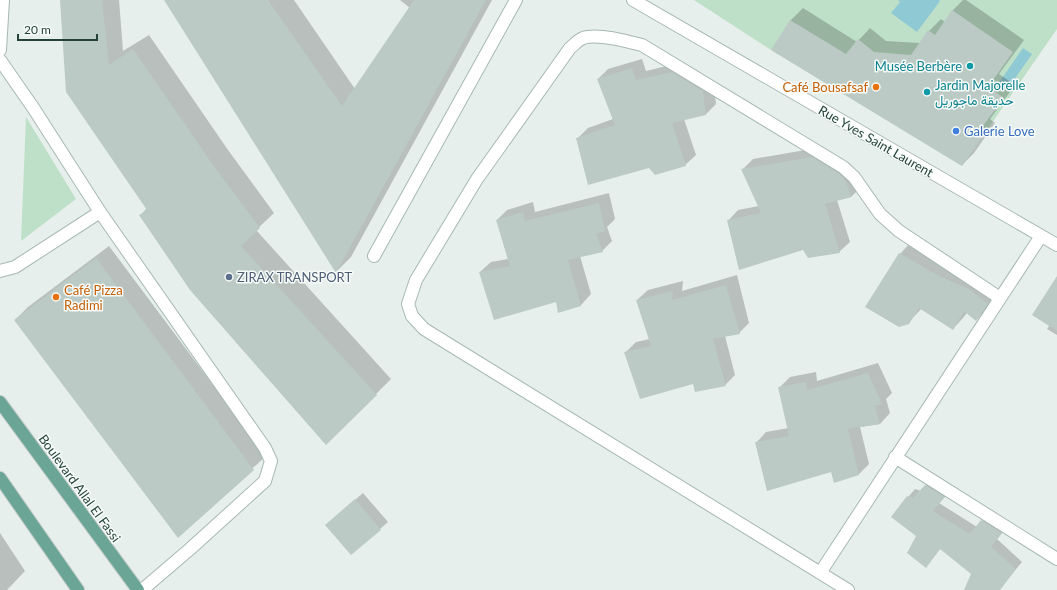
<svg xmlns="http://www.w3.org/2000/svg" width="1057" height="590" viewBox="0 0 1057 590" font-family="Lato,Vazirmatn,sans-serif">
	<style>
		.green { fill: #bfe0c8 }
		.water { fill: #8ec9d4 }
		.shadow { fill: #0003 }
		.building { fill: #bbcac4 }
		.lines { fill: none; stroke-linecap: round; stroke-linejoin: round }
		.minor-casing { stroke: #a8b8b2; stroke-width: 14 }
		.major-casing { stroke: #c2cac8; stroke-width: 14 }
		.minor { stroke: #fff; stroke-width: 12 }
		.major { stroke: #6aa596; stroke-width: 12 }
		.culture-dot { fill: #0f9aa8; stroke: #f7fbf9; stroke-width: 1.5 }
		.food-dot { fill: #e8710a; stroke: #f7fbf9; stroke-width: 1.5 }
		.shop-dot { fill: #3f7fe0; stroke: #f7fbf9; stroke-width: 1.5 }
		.service-dot { fill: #5c6f8a; stroke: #f7fbf9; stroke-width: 1.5 }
		.labels { text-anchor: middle; stroke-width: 3; stroke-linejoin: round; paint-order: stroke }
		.culture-label { font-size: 13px; fill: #0d838f; stroke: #f7fbf9; text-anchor: end }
		.food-label { font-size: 13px; fill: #c56008; stroke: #f7fbf9; text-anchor: end }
		.shop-label { font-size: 13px; fill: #366cbe; stroke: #f7fbf9; text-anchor: start }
		.street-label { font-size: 13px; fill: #24423a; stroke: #f7fbf9 }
		.service-label { font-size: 13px; fill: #4e5e75; stroke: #f7fbf9; text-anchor: start }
	</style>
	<rect width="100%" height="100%" fill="#e6efeb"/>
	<path class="green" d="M694,0H1057V29L962,166L771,50Z
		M26,117L76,199L21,241Z"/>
	<path class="water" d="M898,0H939L940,1L917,32L891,13L900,2Z
		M1023,48L1032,54L1007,90L998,84Z"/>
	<path class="shadow" d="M61,0H119L123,51L149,35L228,150L274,213L256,230L391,379L327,443L140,216L147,208Z
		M166,0H294L355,89L410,8L400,0H492L351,257L336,272Z
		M963,0H966L1024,40L999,74L1015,85L990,119L995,123L974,153L962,165L772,49L791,20L803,8L857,42L870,28L886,41L920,43L929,31L941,19L945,22L952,11Z
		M642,59L646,71L683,62L713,81L716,104L706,114L684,119L696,155L685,165L649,167L578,138L588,128L613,119L598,79L608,69Z
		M823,147L849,163L854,168L862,186L852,196L837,200L850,242L839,252L803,249L728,221L738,210L759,206L743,169L753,159Z
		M609,193L615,219L607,227L612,241L602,251L580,256L591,294L581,305L559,311L557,301L480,272L491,262L508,259L497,220L507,210L533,202L535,212Z
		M910,243L997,293L986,310L976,320L967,313L963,318L953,329L922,308L908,323L867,307L900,254Z
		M109,246L266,456L178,536L15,320L28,307Z
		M737,275L749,323L739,333L725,336L735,375L725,385L694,382L626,352L636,342L650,339L637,300L648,290L683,281L682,291Z
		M1057,279V335L1047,329L1050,325Z
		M878,363L892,393L886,399L890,413L880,424L860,427L869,464L859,474L831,471L756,443L766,432L789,428L779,388L790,377L816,372L817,381Z
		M933,478L951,490L939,503L977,527L989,514L1008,526L997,539L1022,562L1001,587L993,590H965L972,573L941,548L926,566L917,536L892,516L915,489L921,491Z
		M363,493L388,522L351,554L334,518Z
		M0,533L25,571L7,590H0Z"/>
	<path class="building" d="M60,0H102L109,65L133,49L213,165L260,228L241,246L377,395L326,445L190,290L139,215L147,210L66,92Z
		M164,0H268L342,106L414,0H486L336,273Z
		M952,10L1013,52L988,87L1004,98L979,131L984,135L962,166L771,50L790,20L846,54L858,39L874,52L911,55L928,30L935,35Z
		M632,68L636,80L672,72L703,91L706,115L672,123L686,166L655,175L649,168L588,185L576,138L615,125L597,79Z
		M812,157L838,173L844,178L852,197L825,204L840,253L808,258L803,250L739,270L727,220L761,213L741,169Z
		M599,203L605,231L596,234L603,252L568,260L581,306L558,313L556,302L494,320L479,272L510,266L496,220L523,212L525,221Z
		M899,253L939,276L969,289L988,304L976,321L964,311L953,330L919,308L909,324L899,327L865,307Z
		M96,258L254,470L178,538L14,320Z
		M1057,276V331L1032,315Z
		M726,285L740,334L713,339L726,386L695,392L693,384L640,399L624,352L651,346L636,300L673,291L672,300Z
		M868,373L882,404L875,406L880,424L848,429L859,475L834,483L831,472L767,491L755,442L789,436L778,387L806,382L807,390Z
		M925,485L945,497L933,511L970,534L981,520L1002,533L991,547L1016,569L1000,590H964L971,574L940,549L926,568L907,553L916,536L891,517L907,496L913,498Z
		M355,499L381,530L351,555L325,525Z"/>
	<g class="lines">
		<g class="minor-casing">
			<path id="minor" d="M633,0L1057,245
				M0,50L3,0
				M0,60L34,109L100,212L265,448L271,461L265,481L190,549L142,590
				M374,256L516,0
				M0,271L15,267L100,212
				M895,457L1057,559
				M820,573L1041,236
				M848,590L424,329L412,316L408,304L416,280L477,179L570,48C574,45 578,40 583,38C597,33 627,41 642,45L843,167L854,177L880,214L899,231L1000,298"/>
		</g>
		<g class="major-casing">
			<path id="major" d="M0,402L138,590
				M0,478L78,590"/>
		</g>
		<use href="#minor" class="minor"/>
		<use href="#major" class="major"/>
	</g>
	<g class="culture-dot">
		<circle cx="970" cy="66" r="4"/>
		<circle cx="927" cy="92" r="4"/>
	</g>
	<g class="food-dot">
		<circle cx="876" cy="87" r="4"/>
		<circle cx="56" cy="297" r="4"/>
	</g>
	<circle class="shop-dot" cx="956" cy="131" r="4"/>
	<circle class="service-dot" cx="229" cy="277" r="4"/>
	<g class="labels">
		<g class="culture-label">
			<text x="962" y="71">Musée Berbère</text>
			<text x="935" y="90" text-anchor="start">Jardin Majorelle<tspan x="935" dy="15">حديقة ماجوريل</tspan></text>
		</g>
		<g class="food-label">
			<text x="868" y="92">Café Bousafsaf</text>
			<text x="64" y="295" text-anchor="start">Café Pizza<tspan x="64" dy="15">Radimi</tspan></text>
		</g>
		<g class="shop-label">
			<text x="964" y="136">Galerie Love</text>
		</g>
		<g class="street-label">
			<text transform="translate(876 141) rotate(30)" y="5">Rue Yves Saint Laurent</text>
			<text transform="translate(80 488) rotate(54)" y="5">Boulevard Allal El Fassi</text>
		</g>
		<g class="service-label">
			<text x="237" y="282">ZIRAX TRANSPORT</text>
		</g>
	</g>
	<path d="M18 34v6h79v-6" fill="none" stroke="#24423a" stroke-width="2"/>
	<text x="24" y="34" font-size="12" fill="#24423a" stroke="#f7fbf9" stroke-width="3" paint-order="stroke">20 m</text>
</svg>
